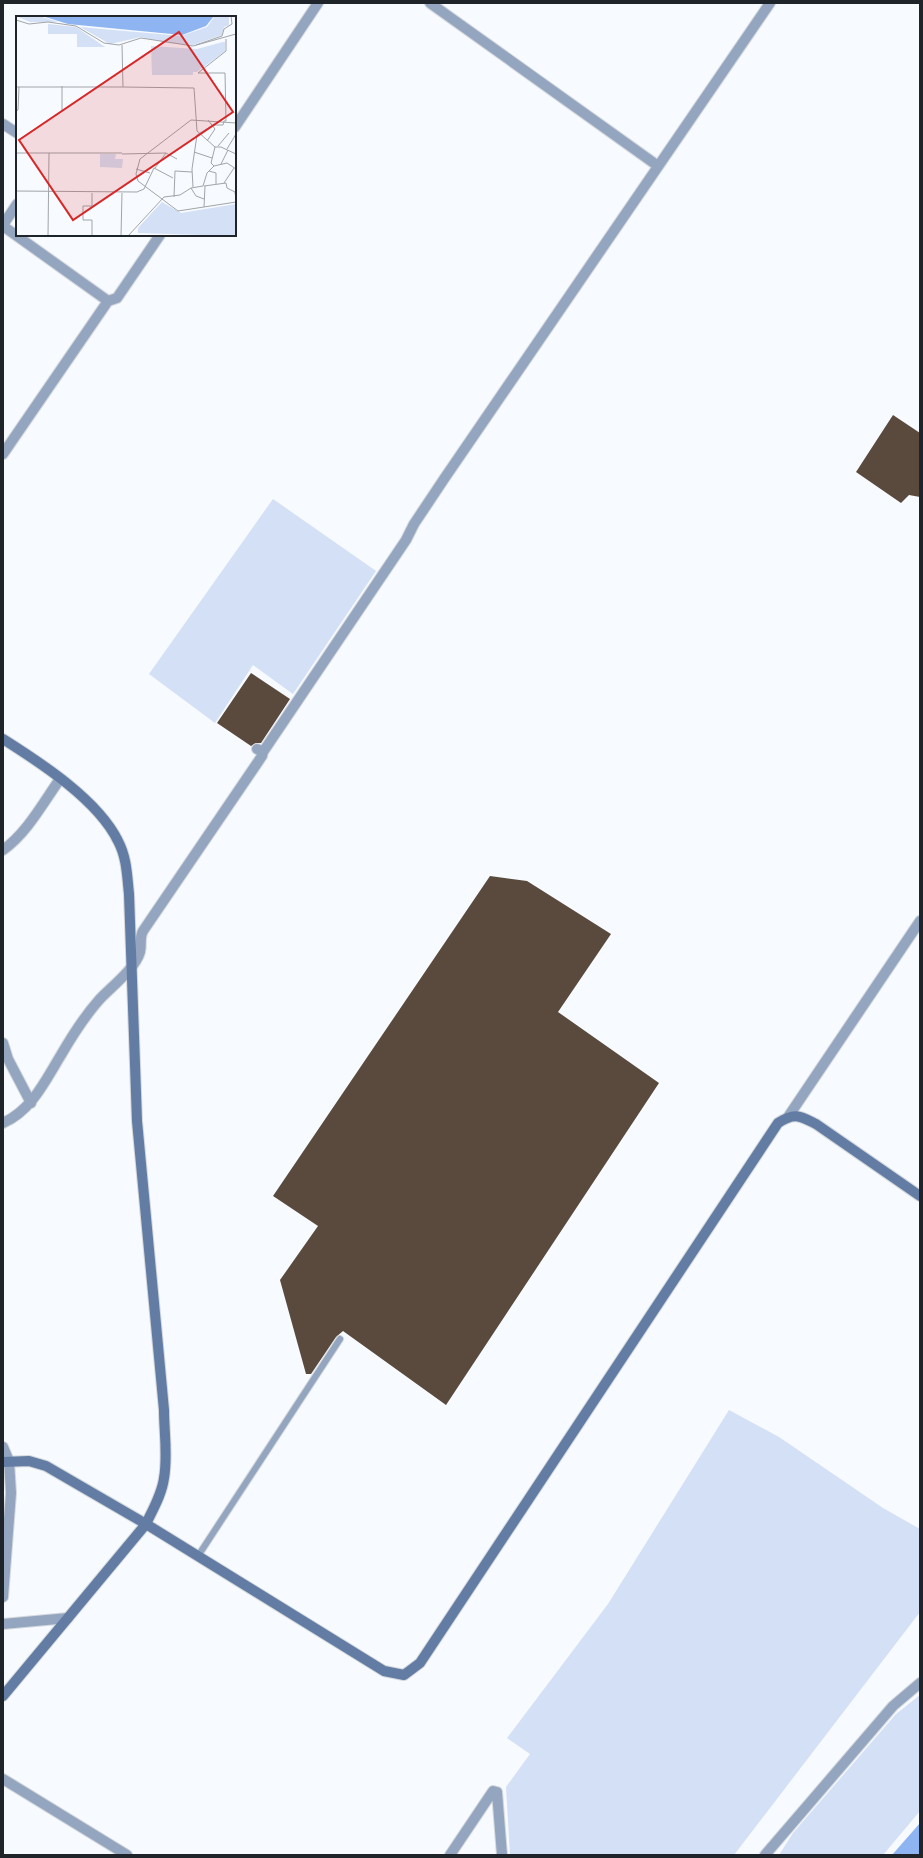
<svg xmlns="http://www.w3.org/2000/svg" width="923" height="1858" viewBox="0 0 923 1858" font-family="'Source Serif 4',serif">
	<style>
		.green { fill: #d3e0f5 }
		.water { fill: #8eb5f2 }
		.building { fill: #5a4a3e }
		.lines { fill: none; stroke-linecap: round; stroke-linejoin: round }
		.lane-casing { stroke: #d4d8dc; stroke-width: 8 }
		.street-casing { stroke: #d4d8dc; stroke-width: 12 }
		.secondary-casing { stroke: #d4d8dc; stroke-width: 12 }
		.lane { stroke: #94a5c0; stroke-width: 6 }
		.street { stroke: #94a5c0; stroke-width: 10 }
		.secondary { stroke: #637ca3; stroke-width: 10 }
		.inset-road { fill: none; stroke: #a1a4a9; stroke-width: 1 }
		.view { fill: #d62828; fill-opacity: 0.15; stroke: #d62828; stroke-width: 2 }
		.inset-edge { fill: none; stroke: #1f232a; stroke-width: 2 }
	</style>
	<rect width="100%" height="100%" fill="#f7fafe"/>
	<path class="green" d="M273,499L376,571L293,694L253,665L215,723L149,674Z
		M729,1410L779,1437L883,1508L920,1529V1612L734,1855H510L506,1787L530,1754L507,1738L608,1604Z
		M920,1695V1811L883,1855H779L793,1833L896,1714Z"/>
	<path class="water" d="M920,1823V1855H892Z"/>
	<path class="building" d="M893,415L920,433V497L909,495L901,503L856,472Z
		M251,673L290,699L261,743H256L251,746L217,723Z
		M490,876L527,881L611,934L558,1012L659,1083L446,1405L343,1331L336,1337L311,1374H306L280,1280L318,1226L273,1196Z"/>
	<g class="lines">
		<g class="lane-casing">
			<path id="lane" d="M198,1556L340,1339"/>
		</g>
		<g class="street-casing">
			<path id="street" d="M430,3L658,166
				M3,124L17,133
				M235,127L318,3
				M3,225L17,204
				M3,226L108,301
				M3,454L108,301L117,298L160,235
				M263,752L406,540L414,524L444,479L770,3
				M3,850C27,833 43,803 60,779
				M3,1043L8,1059L31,1103
				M788,1117L920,921
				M3,1123C32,1110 45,1081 61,1055C72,1036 84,1017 99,1000C111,987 135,969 140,952C142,945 139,938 143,931L262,756L263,752L257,749
				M3,1447L9,1461L11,1493L3,1597
				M3,1624L68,1618
				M3,1779L127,1855
				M450,1855L493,1791L497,1792L502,1855
				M765,1855L893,1706L920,1683"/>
		</g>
		<g class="secondary-casing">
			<path id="secondary" d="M3,739C41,763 98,800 118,841C127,858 127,876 129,894L137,1121L164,1410C164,1432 168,1456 164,1478C162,1494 153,1509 146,1524L3,1696
				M3,1462L29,1461L46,1466L146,1524L384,1671L404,1675L420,1663L778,1123C795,1112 800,1116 816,1124L920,1196"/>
		</g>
		<use href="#lane" class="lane"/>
		<use href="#street" class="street"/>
		<use href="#secondary" class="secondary"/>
	</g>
	<g transform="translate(16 16)">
		<rect width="220" height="220" fill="#f7fafe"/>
		<path d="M0,0H23L42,6H14ZM199,0H213V9L208,11L206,19L177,29L152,27L125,21L94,28L64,11L165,20L191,11ZM32,8L60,11L89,31H61V18H32ZM207,26H209V35L181,56H177V59H136L135,30L181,33ZM84,138H100L99,143H107L106,152L84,151ZM146,186L165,197L220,188V220L122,217V212Z" fill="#d3e0f5"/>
		<path d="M26,0H198L190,10L166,19L52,8Z" fill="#8eb5f2"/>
		<path class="inset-road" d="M0,4L13,8L32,6L60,10L88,27L103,29L125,22L177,30L220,18M106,29L107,71L178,72L181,115L199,131L195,147L198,150L211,147L220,153M180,29L206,20L208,13L216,8L215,0M46,70V95M0,71H107M0,95L2,94L3,71M220,107L175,104L124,143L120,158L122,165L162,195L220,186M191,125L199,113L192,104M202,130L213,117M199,131H205L220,138M211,133L220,118M178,136L196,142M1,137H106M106,138L150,137L161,143M205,148L212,134M139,152L150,137M120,153L134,157M193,155L200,157V168M208,167L218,152M188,170L210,167L211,172L219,176L220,184M177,171L176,153L181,119L197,109H207L208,105H210L209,57H182L210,35V23M175,172L180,180L188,183M0,175L121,176L128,173L138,152L157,162M158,181L159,155L176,156M188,191L189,170M32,220L33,137M76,220V204H67V190H76V177M105,220L106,177M112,220L148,181L164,179L175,172L187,170L191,157L198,150"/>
		<path class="view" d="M163,16L217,96L57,204L3,124Z"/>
		<rect width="220" height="220" class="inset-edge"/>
	</g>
	<rect width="923" height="1858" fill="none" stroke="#1f232a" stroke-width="8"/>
</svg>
